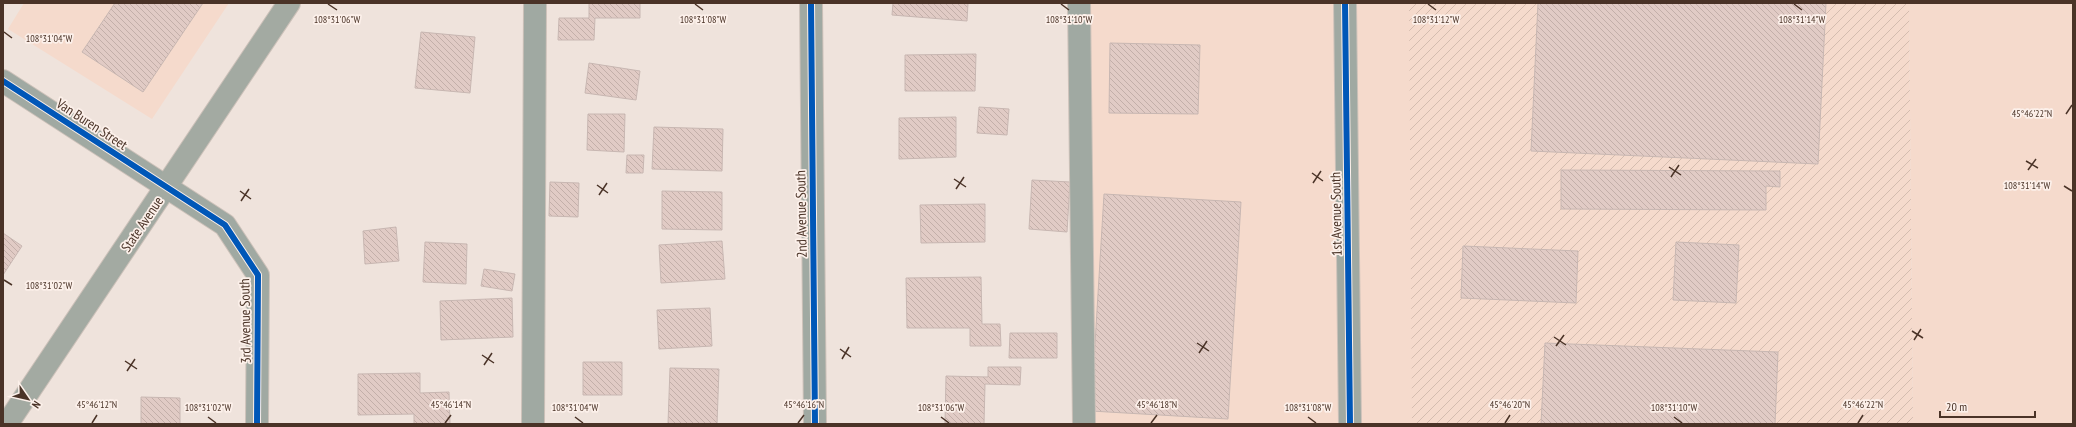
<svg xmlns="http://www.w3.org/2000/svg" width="2076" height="427" viewBox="0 0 2076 427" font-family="'PT Sans Narrow',sans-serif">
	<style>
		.built { fill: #f5dacc }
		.industrial { fill: url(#industrial-furrows) }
		.building { fill: url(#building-back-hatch); stroke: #c8b7b2 }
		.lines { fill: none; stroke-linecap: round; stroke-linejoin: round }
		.minor-casing { stroke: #ccc1b9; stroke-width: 24 }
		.major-casing { stroke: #ccc1b9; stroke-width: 24 }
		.minor { stroke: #a0a9a2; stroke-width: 22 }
		.major { stroke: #a3aaa2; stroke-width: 22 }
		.cycleway-casing { stroke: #fcf0ea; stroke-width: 8 }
		.cycleway { stroke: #0057b8; stroke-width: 6 }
		.ticks { fill: none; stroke: #4a3327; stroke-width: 1.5 }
		.labels { text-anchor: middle; stroke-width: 3.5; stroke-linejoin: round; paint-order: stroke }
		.street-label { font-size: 14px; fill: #4a3327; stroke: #fcf0ea }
		.ticks-label { font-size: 10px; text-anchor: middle; fill: #4a3327; stroke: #fcf0ea; stroke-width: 3.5; stroke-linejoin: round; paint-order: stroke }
	</style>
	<defs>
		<pattern id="industrial-furrows" width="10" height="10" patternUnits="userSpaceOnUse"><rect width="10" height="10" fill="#f5dacc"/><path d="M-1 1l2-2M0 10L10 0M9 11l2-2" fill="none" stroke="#d4bcaf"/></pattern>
		<pattern id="building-back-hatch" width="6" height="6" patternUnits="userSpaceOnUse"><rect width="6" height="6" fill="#e1cbc5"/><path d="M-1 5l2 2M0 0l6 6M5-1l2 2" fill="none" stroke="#c3afa9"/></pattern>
	</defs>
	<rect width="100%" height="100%" fill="#efe3dc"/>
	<path class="built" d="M24,3H229L152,119L8,29Z
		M1078,3H1410L1414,424H1081Z
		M1909,3H2073V424H1913Z"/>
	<path class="industrial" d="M1409,3H1909L1913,424H1412Z"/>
	<path class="building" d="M115,3H203L143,92L82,52Z
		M589,3H640V18H595L594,40H558L559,18H589Z
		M893,3H968L967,21L892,15Z
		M1538,3H1826L1818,164L1531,151Z
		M421,32L475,37L470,93L415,88Z
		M1110,43L1200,45L1198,114L1109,113Z
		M976,54L975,91H905V55Z
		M589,63L640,71L636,100L585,93Z
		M979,107L1009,109L1007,135L977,133Z
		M588,114H625L624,152L587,150Z
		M956,117V157L899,159V118Z
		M654,127L723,129L722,171L652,169Z
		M627,155H644L643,173H626Z
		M1561,170L1780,171V187L1766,186V210L1561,209Z
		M1032,180L1070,182L1067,232L1029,229Z
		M550,182L579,183L578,217L549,216Z
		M662,191L722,192V230L662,229Z
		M1104,194L1241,202L1228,419L1091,411Z
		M985,204V242L921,243L920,205Z
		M396,227L399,261L365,264L363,231Z
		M3,233L22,246L3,275Z
		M722,241L725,279L661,283L659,245Z
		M425,242L467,244L466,284L423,282Z
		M1676,242L1739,245L1736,303L1673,300Z
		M1463,246L1578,251L1576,303L1461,298Z
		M484,269L515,274L512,291L481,286Z
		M981,277L982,324H1000L1001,346H970V328H907L906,278Z
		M512,298L513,337L441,340L440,301Z
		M710,308L712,346L659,349L657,310Z
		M1010,333H1057V358H1009Z
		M1545,343L1778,352L1775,424H1541Z
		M583,362H622V395H583Z
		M988,367H1021L1020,385L985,384L984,424L945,423L946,376L988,377Z
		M670,368L719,369L717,424H668Z
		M420,373V393L449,392L450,424H414V414L358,415V374Z
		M141,397L180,398V424H141Z"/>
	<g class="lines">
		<g class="minor-casing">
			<path id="minor" d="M811,3L815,424
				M1079,3L1084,424
				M1345,3L1350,424
				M3,81L225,225L258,275L257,424
				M533,424L535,3"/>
		</g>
		<g class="major-casing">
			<path id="major" d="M7,424L289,3"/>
		</g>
		<use href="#minor" class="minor"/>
		<use href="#major" class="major"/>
		<g class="cycleway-casing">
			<path id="cycleway" d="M811,3L815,424
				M1345,3L1350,424
				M3,81L225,225L258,275L257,424"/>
		</g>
		<use href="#cycleway" class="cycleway"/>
	</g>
	<path class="ticks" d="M328,4L337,10M695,4L703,10M1061,4L1069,10M1428,4L1436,10M1794,4L1802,10M4,32L12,38M2066,114L2072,105M2026,161L2038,168M1669,167L1681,175M2028,170L2036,159M1312,173L1323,181M1671,177L1679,165M954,179L966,187M1313,183L1321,171M597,185L608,193M2064,186L2072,191M956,189L964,177M240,191L251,199M599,195L607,183M241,201L249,189M4,280L12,285M1912,331L1923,338M1554,337L1566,345M1914,340L1921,329M1197,343L1209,351M1556,346L1564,335M840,349L851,357M1199,353L1207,341M482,355L494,363M842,359L849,347M125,361L137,369M484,365L492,353M127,371L135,359M208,417L216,423M575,417L583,423M941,417L949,423M1308,417L1316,423M1674,417L1682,423M92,423L97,415M445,423L451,415M798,423L804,415M1151,423L1157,415M1505,423L1510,415M1858,423L1863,415"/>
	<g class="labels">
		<g class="street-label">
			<text transform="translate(92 124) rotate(33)" y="5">Van Buren Street</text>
			<text transform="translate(801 214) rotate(-91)" y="5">2nd Avenue South</text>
			<text transform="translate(1336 214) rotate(-91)" y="5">1st Avenue South</text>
			<text transform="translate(142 224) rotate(-56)" y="5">State Avenue</text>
			<text transform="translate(245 321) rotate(-91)" y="5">3rd Avenue South</text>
		</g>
	</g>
	<g class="ticks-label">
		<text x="337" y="23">108°31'06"W</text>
		<text x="703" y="23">108°31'08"W</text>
		<text x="1069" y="23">108°31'10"W</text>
		<text x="1802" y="23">108°31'14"W</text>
		<text x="1436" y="23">108°31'12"W</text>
		<text x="49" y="42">108°31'04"W</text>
		<text x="2032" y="117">45°46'22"N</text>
		<text x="2027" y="189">108°31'14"W</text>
		<text x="49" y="289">108°31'02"W</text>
		<text x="97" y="408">45°46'12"N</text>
		<text x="451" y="408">45°46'14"N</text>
		<text x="804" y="408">45°46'16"N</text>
		<text x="1157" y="408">45°46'18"N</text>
		<text x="1510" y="408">45°46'20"N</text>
		<text x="1863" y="408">45°46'22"N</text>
		<text x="208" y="411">108°31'02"W</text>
		<text x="575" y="411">108°31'04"W</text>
		<text x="941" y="411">108°31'06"W</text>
		<text x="1308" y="411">108°31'08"W</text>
		<text x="1674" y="411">108°31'10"W</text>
	</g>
	<rect width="2076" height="427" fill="none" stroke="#4a3327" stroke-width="8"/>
	<g transform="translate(28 399) rotate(124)" stroke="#fcf0ea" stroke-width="3" paint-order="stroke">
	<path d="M0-3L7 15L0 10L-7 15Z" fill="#4a3327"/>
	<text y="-6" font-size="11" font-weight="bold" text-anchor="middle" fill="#4a3327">N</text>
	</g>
	<path d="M1940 411v6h95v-6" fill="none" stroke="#4a3327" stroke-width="2"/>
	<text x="1946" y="411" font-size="12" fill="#4a3327" stroke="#fcf0ea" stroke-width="3" paint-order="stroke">20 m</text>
</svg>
